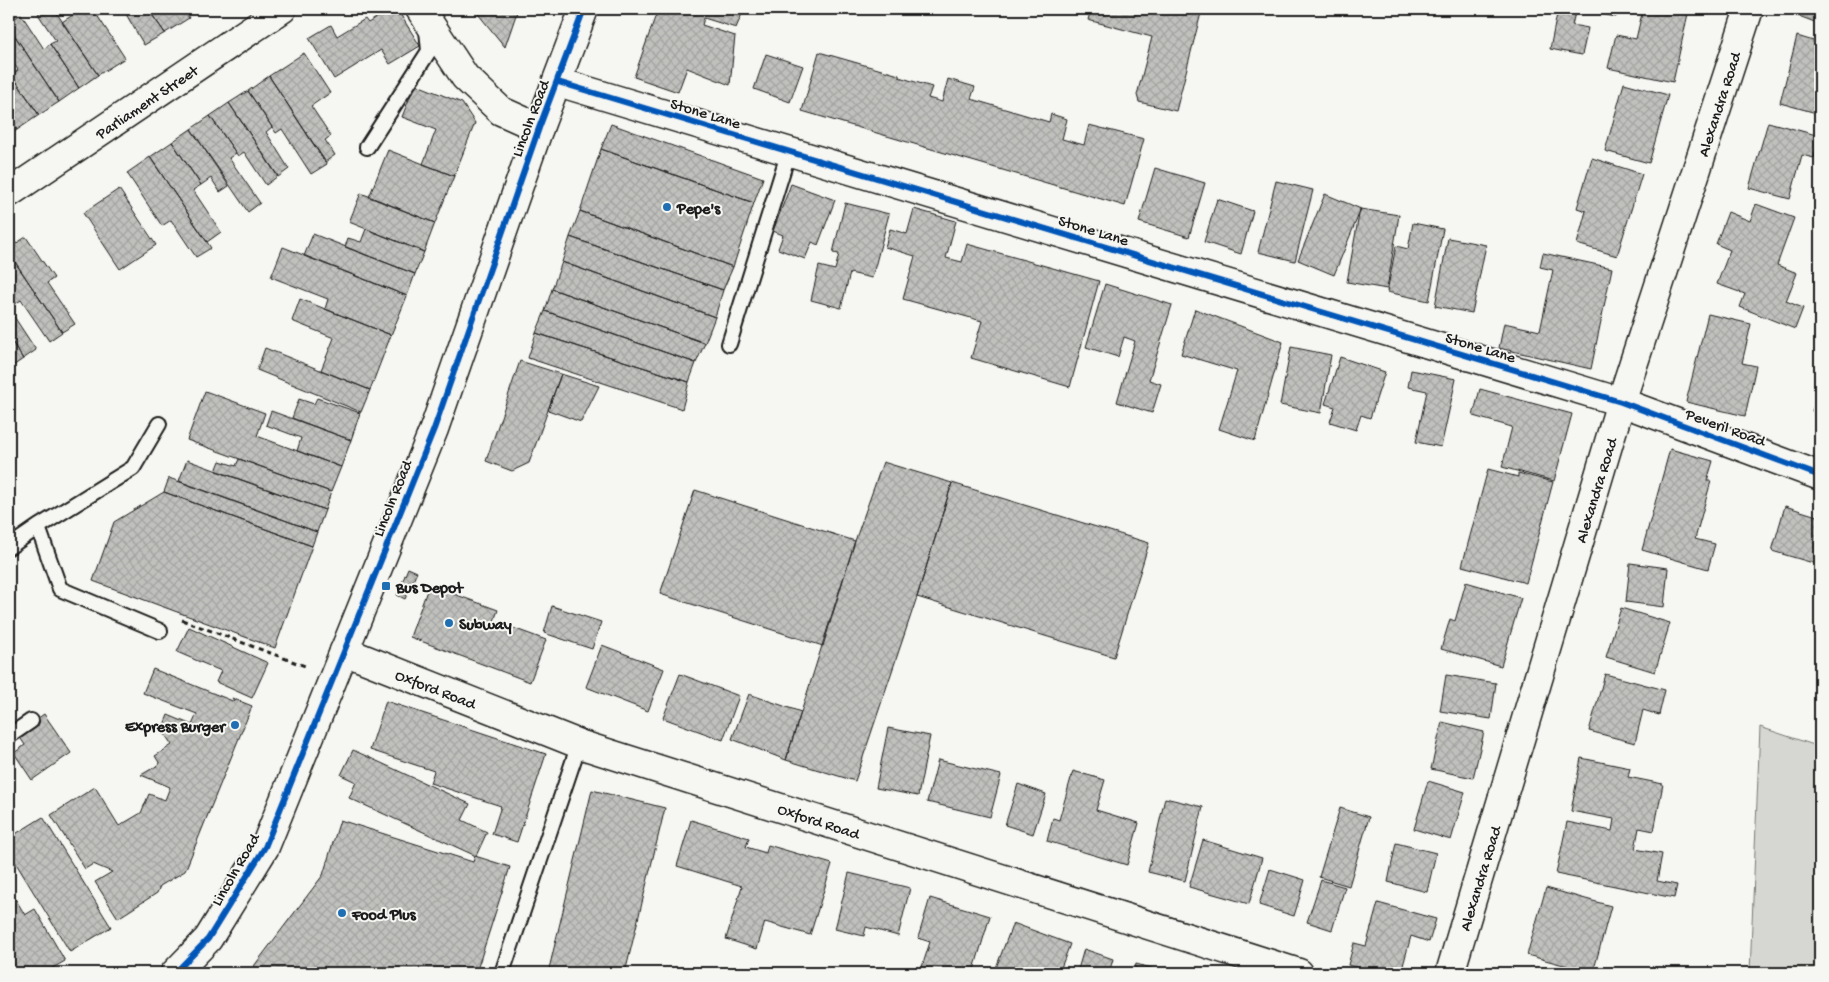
<svg xmlns="http://www.w3.org/2000/svg" width="1829" height="982" viewBox="0 0 1829 982" font-family="'Gochi Hand',sans-serif">
	<style>
		.garden { fill: #d6d6d2; stroke: #797977 }
		.building { fill: url(#building-cross-hatch); stroke: #1c1c1c }
		.lines { fill: none; stroke-linecap: round; stroke-linejoin: round }
		.service-casing { stroke: #1c1c1c; stroke-width: 18 }
		.minor-casing { stroke: #1c1c1c; stroke-width: 31 }
		.tertiary-casing { stroke: #1c1c1c; stroke-width: 31 }
		.path { stroke: #1c1c1c; stroke-width: 3; stroke-dasharray: 5 4; stroke-linecap: butt }
		.service { stroke: #f6f6f2; stroke-width: 14 }
		.minor { stroke: #f6f6f2; stroke-width: 28 }
		.tertiary { stroke: #f6f6f2; stroke-width: 28 }
		.cycleway-casing { stroke: #f6f6f2; stroke-width: 9 }
		.cycleway { stroke: #0057b8; stroke-width: 6 }
		.poi-dot { fill: #1f6fb2; stroke: #f6f6f2; stroke-width: 2 }
		.labels { text-anchor: middle; stroke-width: 4; stroke-linejoin: round; paint-order: stroke }
		.street-label { font-size: 16px; fill: #1c1c1c; stroke: #f6f6f2 }
		.poi-label { font-size: 16px; font-weight: bold; fill: #1c1c1c; stroke: #f6f6f2; text-anchor: start }
	</style>
	<defs>
		<pattern id="building-cross-hatch" width="8" height="8" patternUnits="userSpaceOnUse" patternTransform="scale(1.25)"><rect width="8" height="8" fill="#c0c0bd"/><path d="M0 0l8 8M0 8l8-8" fill="none" stroke="#a4a4a2"/></pattern>
	</defs>
	<rect width="100%" height="100%" fill="#f6f6f2"/>
	<filter id="ink" filterUnits="userSpaceOnUse"><feTurbulence type="fractalNoise" baseFrequency=".02" numOctaves="2"/><feDisplacementMap in="SourceGraphic" scale="10" xChannelSelector="R" yChannelSelector="G"/><feConvolveMatrix kernelMatrix="1 2 1 2 8 2 1 2 1" color-interpolation-filters="sRGB"/></filter>
	<g filter="url(#ink)">
		<path class="garden" d="M1760,727L1820,747V973H1750Z"/>
		<path class="building" d="M46,9H54L98,75L79,88L50,44L56,41L38,14Z
			M82,9H93L125,58L98,75L62,22Z
			M123,9H148L165,33L144,45Z
			M148,9H184L189,18L165,33Z
			M391,9H397L420,46L390,64L381,50L334,79L309,38L331,25L337,36L365,19L368,23Z
			M474,9H518L505,47Z
			M658,9H744L736,28L704,18L702,25L735,36L730,85L687,68L678,92L634,77Z
			M1091,9H1202L1176,111L1139,102L1137,95L1152,37L1088,20Z
			M1558,9H1576L1572,25L1588,28L1582,55L1550,49Z
			M1577,9H1617L1616,17Z
			M1643,9H1689L1673,82L1608,68L1616,35L1636,39Z
			M1793,9H1820V24L1791,13Z
			M21,14L44,49L50,44L79,88L59,102L9,27V22Z
			M9,27L59,102L39,115L12,75L18,70L9,57Z
			M1797,36L1820,43V114L1780,103Z
			M819,52L899,75V77L932,87L928,98L942,102L948,79L975,87L971,99L1049,122L1051,114L1067,119L1062,139L1084,145L1089,125L1144,139L1125,206L802,111Z
			M304,53L330,93L311,106L331,136L325,140L335,155L325,162L269,76Z
			M766,54L803,66L790,102L754,89Z
			M12,75L39,115L17,130L9,117V77Z
			M269,76L327,164L311,174L282,129L276,133L248,91Z
			M1624,83L1668,95L1649,163L1605,151Z
			M415,84L462,103L475,123L454,176L423,164L436,130L402,117Z
			M248,91L272,127L266,132L289,169L278,177L229,103Z
			M229,103L278,176L266,185L244,152L238,156L210,116Z
			M210,116L236,153L229,158L260,203L248,212L191,129Z
			M9,117L17,130L9,135Z
			M1768,122L1820,136L1814,158L1802,155L1790,199L1749,188Z
			M611,124L763,178L754,203L601,149Z
			M191,129L229,186L220,192L211,178L201,185L172,142Z
			M172,142L201,185L193,190L221,232L207,242L150,157Z
			M601,149L754,203L733,267L580,211Z
			M388,150L454,176L435,223L369,197Z
			M150,157L211,248L196,257L171,220L162,226L127,173Z
			M1592,158L1642,174L1617,256L1577,244L1586,211L1577,208Z
			M1155,168L1205,183L1189,237L1139,222Z
			M1276,181L1313,190L1295,261L1258,252Z
			M791,184L835,200L818,245L812,242L805,259L778,249L783,235L773,231Z
			M119,189L156,245L120,269L83,213Z
			M361,193L435,223L424,252L349,222Z
			M1325,194L1361,209L1334,275L1298,260Z
			M1217,199L1253,211L1241,254L1204,242Z
			M845,203L889,214L872,278L850,273L841,308L811,300L819,266L835,270L839,254L833,253Z
			M1756,204L1794,218L1777,265L1797,273L1786,301L1803,308L1795,329L1740,307L1745,294L1717,284L1730,250L1716,244L1728,212L1750,221Z
			M914,209L956,221L946,258L962,262L967,244L1099,281L1070,387L971,358L982,321L903,299L915,256L885,247L890,229L907,234Z
			M1360,209L1399,215L1387,289L1347,282Z
			M580,211L733,267L723,290L570,237Z
			M1413,223L1443,229L1429,301L1387,292L1396,246L1408,249Z
			M366,229L424,252L415,274L345,247L348,238L361,242Z
			M313,234L415,274L407,296L304,256Z
			M26,237L54,278L47,283L75,324L62,332L9,253V248Z
			M570,237L723,290L715,317L562,262Z
			M1448,238L1486,245L1472,313L1435,306Z
			M283,247L407,296L391,335L325,309L328,299L271,277Z
			M9,253L62,332L49,341L21,300L15,304L9,296Z
			M1543,253L1612,268L1591,369L1499,348L1504,323L1540,331L1553,270L1540,267Z
			M562,262L715,317L705,343L552,289Z
			M1105,284L1172,305L1149,380L1161,384L1152,413L1117,402L1135,341L1124,337L1118,357L1086,347Z
			M552,289L705,343L696,363L545,311Z
			M300,299L391,335L370,390L321,370L334,338L292,321Z
			M9,309L36,350L23,359L9,337Z
			M1195,309L1283,342L1255,441L1219,429L1237,371L1181,354Z
			M545,311L696,363L689,382L536,333Z
			M1708,314L1751,324L1742,363L1756,366L1745,416L1686,402Z
			M536,333L689,382L682,409L528,358Z
			M9,337L23,359L10,368L9,366Z
			M1291,347L1331,355L1321,413L1280,405Z
			M265,348L370,390L361,412L257,370Z
			M1340,357L1385,372L1370,418L1361,415L1356,430L1330,422L1335,407L1325,404Z
			M520,361L561,374L529,463L512,471L486,461Z
			M1411,370L1456,379L1441,447L1416,442L1427,391L1408,387Z
			M561,374L599,386L581,422L548,410Z
			M1480,389L1572,414L1554,481L1502,467L1512,427L1473,416Z
			M1820,390V414L1812,411Z
			M205,391L265,413L257,436L341,467L331,492L187,440Z
			M317,398L360,413L351,440L292,418L299,399L314,404Z
			M271,411L351,440L341,467L297,451L301,438L266,425Z
			M1670,449L1713,461L1707,481H1711L1695,539L1715,544L1708,569L1642,550Z
			M239,459L331,492L325,510L216,471L220,461L236,466Z
			M187,460L325,510L317,532L179,481Z
			M883,462L952,483L917,597L855,781L786,760L855,541Z
			M1488,469L1518,477V473L1553,482L1526,583L1462,566Z
			M169,478L317,532L312,546L164,492Z
			M952,483L1149,543L1114,657L917,597Z
			M695,490L855,541L823,646L660,594Z
			M164,492L312,546L275,648L93,581L114,522Z
			M1785,506L1820,517V565L1772,551Z
			M1630,563L1668,568L1664,607L1626,602Z
			M408,568L417,572L405,599L397,595Z
			M1466,582L1521,598L1501,666L1441,649L1450,619L1455,621Z
			M429,585L498,610L494,621L546,640L530,682L410,637Z
			M552,606L601,622L592,649L544,633Z
			M1621,608L1670,623L1655,672L1606,657Z
			M189,627L268,663L252,698L216,682L221,671L177,652Z
			M602,645L664,669L648,711L586,687Z
			M153,669L235,702L232,698L252,706L185,871L160,886L157,893L118,918L95,882L112,872L93,864L85,869L51,815L95,787L119,826L141,813L149,794L165,800L170,787L141,775L160,764L155,756L172,745L162,730L168,715L192,725L197,714L143,693Z
			M680,674L739,696L723,740L663,718Z
			M1605,674L1665,690L1659,715L1643,710L1635,743L1589,731Z
			M1446,675L1496,683L1491,719L1440,711Z
			M749,694L801,712L786,760L732,739Z
			M386,701L546,754L517,842L492,834L501,806L430,783L434,771L370,750Z
			M44,714L71,753L32,780L14,753L25,745L17,733Z
			M1442,722L1484,732L1473,778L1431,769Z
			M888,728L930,736L918,796L876,788Z
			M353,750L470,804L462,820L487,832L476,856L349,798L356,782L341,775Z
			M1581,758L1630,768L1628,777L1663,784L1654,831L1639,828L1635,849L1662,854L1657,881L1677,885L1674,898L1556,874L1567,822L1612,831L1614,819L1571,811Z
			M938,760L1001,775L990,817L927,802Z
			M1073,771L1105,780L1096,810L1139,823L1127,865L1047,841L1053,818L1059,820Z
			M1428,781L1465,792L1451,840L1414,829Z
			M1018,784L1046,794L1033,834L1005,825Z
			M592,790L665,808L625,973H548Z
			M9,795L15,805L9,809Z
			M1165,798L1203,807L1185,881L1148,872Z
			M1340,808L1369,817L1349,886L1319,877Z
			M43,817L111,927L70,952L9,852V838Z
			M340,820L473,862L475,856L510,867L476,973H252L254,966L323,875Z
			M691,820L749,838L746,847L766,853L768,845L832,864L810,935L765,922L757,949L726,939L742,886L677,866Z
			M1203,840L1262,858L1249,904L1189,887Z
			M1396,843L1436,853L1427,892L1388,882Z
			M1270,869L1305,880L1294,916L1259,905Z
			M849,873L910,888L898,936L866,927L864,936L835,929Z
			M1321,880L1345,887L1332,930L1307,922Z
			M9,888L25,915L35,909L65,961L44,973H12L9,967Z
			M1546,888L1611,906L1593,973L1527,955Z
			M930,898L990,916L973,973H941L922,967L930,942L918,938Z
			M1378,903L1436,919L1429,942L1411,936L1401,973H1377L1348,965L1354,943L1366,946Z
			M1013,923L1070,944L1059,973H994Z
			M1084,949L1113,959L1109,973H1077Z
			M1136,964L1170,973H1134Z"/>
		<g class="lines">
			<g class="service-casing">
				<path id="service" d="M367,147L429,51L427,30
					M729,344L789,151
					M38,527L133,468L159,424
					M9,547L38,527L60,589L160,631
					M9,736L31,721
					M502,973L579,744"/>
			</g>
			<g class="minor-casing">
				<path id="minor" d="M420,9L465,77L501,111L539,128
					M558,82L1621,402L1820,476
					M9,193L282,9
					M344,651L579,744L1299,973
					M1450,973L1621,402L1749,9"/>
			</g>
			<g class="tertiary-casing">
				<path id="tertiary" d="M175,973L208,939L265,847L434,429L539,128L584,9"/>
			</g>
			<path class="path" d="M182,620L305,666"/>
			<use href="#service" class="service"/>
			<use href="#minor" class="minor"/>
			<use href="#tertiary" class="tertiary"/>
			<g class="cycleway-casing">
				<path id="cycleway" d="M558,82L1621,402L1820,476
					M175,973L208,939L265,847L434,429L539,128L584,9"/>
			</g>
			<use href="#cycleway" class="cycleway"/>
		</g>
	</g>
	<g class="poi-dot">
		<circle cx="667" cy="207" r="5"/>
		<rect x="381" y="581" width="10" height="10" rx="2.5"/>
		<circle cx="449" cy="623" r="5"/>
		<circle cx="235" cy="725" r="5"/>
		<circle cx="342" cy="913" r="5"/>
	</g>
	<g class="labels">
		<g class="street-label">
			<text transform="translate(146 101) rotate(-34)" y="6">Parliament Street</text>
			<text transform="translate(1718 104) rotate(-72)" y="6">Alexandra Road</text>
			<text transform="translate(706 112) rotate(17)" y="6">Stone Lane</text>
			<text transform="translate(529 118) rotate(-69)" y="6">Lincoln Road</text>
			<text transform="translate(1094 229) rotate(17)" y="6">Stone Lane</text>
			<text transform="translate(1481 346) rotate(17)" y="6">Stone Lane</text>
			<text transform="translate(1726 426) rotate(20)" y="6">Peveril Road</text>
			<text transform="translate(1595 490) rotate(-73)" y="6">Alexandra Road</text>
			<text transform="translate(391 498) rotate(-68)" y="6">Lincoln Road</text>
			<text transform="translate(436 688) rotate(21)" y="6">Oxford Road</text>
			<text transform="translate(819 820) rotate(18)" y="6">Oxford Road</text>
			<text transform="translate(234 869) rotate(-60)" y="6">Lincoln Road</text>
			<text transform="translate(1479 878) rotate(-73)" y="6">Alexandra Road</text>
		</g>
		<g class="poi-label">
			<text x="677" y="213">Pepe's</text>
			<text x="396" y="592">Bus Depot</text>
			<text x="459" y="629">Subway</text>
			<text x="225" y="731" text-anchor="end">Express Burger</text>
			<text x="352" y="919">Food Plus</text>
		</g>
	</g>
	<rect width="1829" height="982" fill="none" stroke="#f6f6f2" stroke-width="30"/>
	<rect x="15" y="15" width="1799" height="952" fill="none" stroke="#1c1c1c" stroke-width="2" filter="url(#ink)"/>
</svg>
